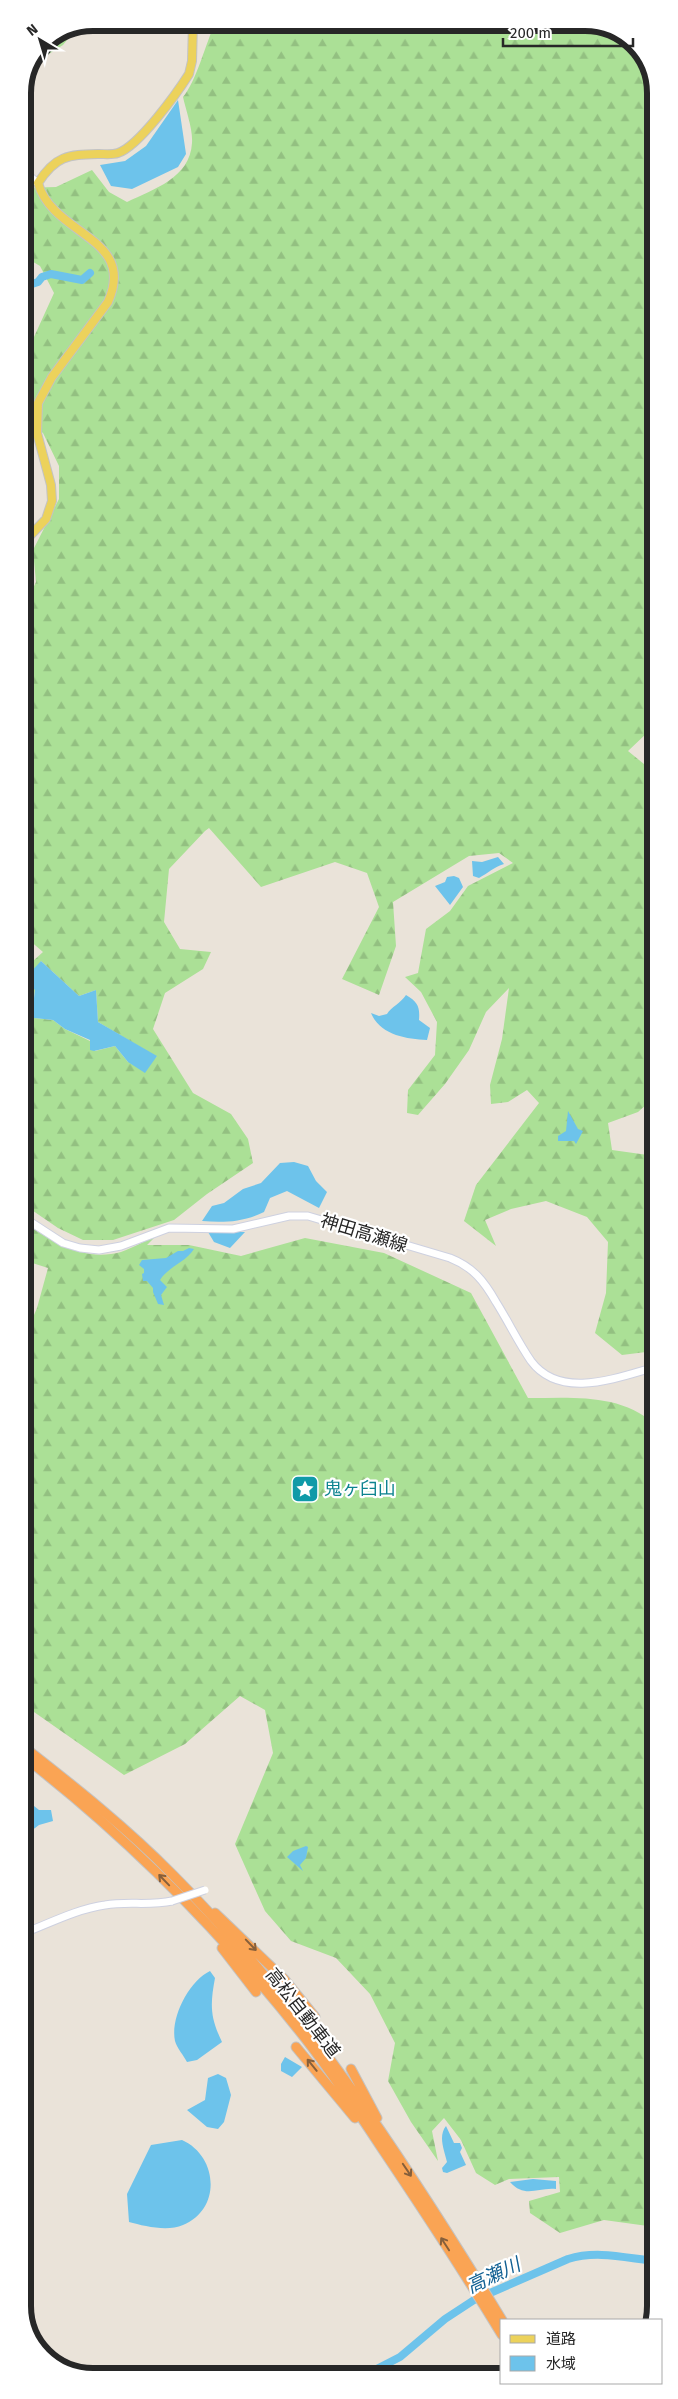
<svg xmlns="http://www.w3.org/2000/svg" width="678" height="2399" viewBox="0 0 678 2399" font-family="'Fira Sans','Noto Sans JP',sans-serif">
	<style>
		.forest { fill: url(#forest-firs); fill-rule: evenodd }
		.water { fill: #6dc3eb }
		.lines { fill: none; stroke-linecap: round; stroke-linejoin: round }
		.river { stroke: #6dc3eb; stroke-width: 8 }
		.secondary-casing { stroke: #ced1e0; stroke-width: 9 }
		.primary-casing { stroke: #c3c3c3; stroke-width: 10 }
		.highway-casing { stroke: #c3c3c3; stroke-width: 11 }
		.secondary { stroke: #fff; stroke-width: 7 }
		.primary { stroke: #ecd25b; stroke-width: 8 }
		.highway { stroke: #faa454; stroke-width: 9 }
		.secondary-bridge-casing { stroke: #ced1e0; stroke-width: 9; stroke-linecap: butt }
		.secondary-bridge { stroke: #fff; stroke-width: 7 }
		.oneway { stroke: #865f3b }
		.labels { text-anchor: middle; stroke-width: 4.5; stroke-linejoin: round; paint-order: stroke }
		.street-label { font-size: 18px; fill: #272727; stroke: #fff }
		.culture-label { font-size: 18px; fill: #0d838f; stroke: #fff; text-anchor: start }
		.water-label { font-size: 19px; font-style: italic; fill: #105f92; stroke: #fff }
		.rim { fill: none; stroke: #272727; stroke-width: 6 }
	</style>
	<defs>
		<pattern id="forest-firs" width="22" height="20" patternUnits="userSpaceOnUse" patternTransform="scale(1.25)"><rect width="22" height="20" fill="#abe096"/><path d="M5 1l3.5 6h-7zM16 11l3.5 6h-7z" fill="#93c081"/></pattern>
	</defs>
	<rect width="100%" height="100%" fill="#eae3d9"/>
	<path class="forest" d="M215,23H594L632,40L654,79L655,734L647,733L628,751L655,773V1097L638,1112L608,1123L612,1150L655,1156L654,1351L622,1355L595,1333L606,1293L608,1242L587,1217L546,1201L511,1209L485,1220L496,1246L464,1221L476,1185L539,1103L527,1090L508,1102L491,1104L490,1085L502,1039L509,988L486,1012L469,1050L445,1084L418,1115L407,1113L408,1090L435,1055L437,1022L421,992L405,977L418,973L426,929L450,911L468,886L513,863L499,853L469,856L393,902L396,946L379,995L342,979L379,907L367,873L335,862L261,887L209,828L205,831L169,869L164,922L180,949L211,952L203,969L165,993L153,1029L193,1093L231,1114L248,1139L253,1163L207,1194L174,1220L113,1240H83L58,1228L23,1204V970L43,952L28,939L31,924L26,920L23,922V610L36,582L33,550L59,499V466L43,433L23,419V364L32,353L34,337L54,293L40,266L25,257L23,259V188L56,187L92,170L109,192L127,202C154,189 190,178 192,143C193,129 186,111 183,97C196,82 206,43 215,23ZM41,961L79,996L96,990L98,1022L157,1057L128,1062L115,1046L95,1051L90,1041L65,1029L53,1020L25,1017L34,998L35,989L30,984Z
		M75,30L63,45L44,57L39,53L43,43Z
		M23,1222C53,1242 84,1262 121,1252C133,1248 146,1240 157,1235L147,1245H189L241,1256L305,1238L384,1253L471,1293L528,1398C573,1398 619,1393 655,1424V2227L604,2220L560,2233L530,2213L529,2201L560,2192L559,2177L509,2179L495,2185L476,2173L461,2140L444,2118L432,2131L438,2161L411,2122L388,2081L395,2043L370,1994L336,1958L291,1941L265,1911L235,1844L273,1753L265,1710L240,1696L185,1744L124,1775L24,1705L23,1341L37,1308L48,1268L23,1260Z"/>
	<path class="water" d="M178,100L186,154L178,167L132,189L111,186L100,165L125,161L146,146Z
		M498,857L504,864C494,867 488,873 479,878L473,876L472,861L482,862Z
		M454,876L459,878L463,887L450,905L435,886L445,882L447,877Z
		M41,961L79,996L96,990L98,1022L157,1056L145,1073L128,1062L115,1046L94,1051L90,1050V1040L65,1029L53,1020L25,1017L34,998L35,990L30,984L28,975Z
		M406,995C418,1002 420,1007 419,1020L430,1028L427,1040C406,1039 380,1035 371,1013L379,1016L387,1014C391,1007 401,1003 406,995Z
		M568,1111L578,1129L583,1131L576,1144L574,1141H558V1136L566,1131Z
		M294,1162L308,1166L316,1181L327,1192L319,1208L287,1191L270,1198L264,1212C243,1222 224,1223 202,1221L212,1206L224,1203L243,1189L261,1183L280,1163Z
		M208,1232H245L230,1248L214,1242Z
		M189,1248L194,1249C185,1263 169,1266 160,1280L167,1287L161,1295L164,1305L158,1304L153,1292V1288L147,1281H143L142,1274L144,1273V1269L139,1265L142,1260L166,1258L178,1251H183Z
		M24,1801L29,1802L39,1810H51L53,1821L39,1825L27,1834L24,1844Z
		M306,1846L308,1847L306,1858L300,1865L303,1871L287,1857L293,1851Z
		M210,1971L215,1978C210,2005 210,2017 222,2042L197,2060L187,2062C184,2056 177,2048 175,2041C170,2018 189,1981 210,1971Z
		M285,2057L302,2067L292,2077L281,2071V2064Z
		M218,2074L226,2078L231,2095L224,2122L218,2129L207,2127L187,2110L205,2100L208,2078Z
		M446,2126L454,2143H460L462,2148L460,2152L466,2165L447,2173L443,2172L442,2168L447,2162C444,2150 438,2136 446,2126Z
		M182,2140C218,2156 222,2209 183,2225C167,2232 144,2226 129,2222L127,2194L151,2145Z
		M533,2179L556,2181V2189C538,2187 525,2199 510,2182Z"/>
	<g class="lines">
		<path class="river" d="M23,287L38,282L42,277L51,274L82,280L90,273
			M363,2376L400,2357L445,2319L474,2300L568,2259C597,2250 626,2258 655,2261"/>
		<g class="secondary-casing">
			<path id="secondary" d="M23,171L38,183
				M23,1217L63,1243L80,1248L99,1250L121,1246L169,1228L233,1229L289,1216H308L450,1258C473,1267 484,1281 496,1302C508,1321 518,1342 531,1361C560,1400 616,1378 655,1367
				M24,1933C50,1923 77,1909 105,1905C127,1901 150,1906 172,1901"/>
		</g>
		<g class="primary-casing">
			<path id="primary" d="M23,543L46,519L52,501L51,485L37,433L38,403L52,377L108,302C137,237 53,236 38,183C56,155 68,155 99,154C105,154 112,155 118,153C139,146 177,93 189,74L192,61L193,23"/>
		</g>
		<g class="highway-casing">
			<path id="highway" d="M24,1747C75,1787 127,1828 173,1875C304,2006 406,2163 502,2320
				M24,1757C129,1838 223,1934 305,2038C333,2074 358,2112 383,2150C424,2211 464,2272 502,2335
				M215,1913L284,1979L315,2017
				M222,1948L256,1992
				M296,2047L355,2118
				M351,2069L377,2118"/>
		</g>
		<use href="#secondary" class="secondary"/>
		<use href="#primary" class="primary"/>
		<use href="#highway" class="highway"/>
		<g class="secondary-bridge-casing">
			<path id="secondary-bridge" d="M172,1901L205,1890"/>
		</g>
		<use href="#secondary-bridge" class="secondary-bridge"/>
	</g>
	<defs><path id="oneway-shaft" d="M-6 0H5M1.5-3L5.5 0L1.5 3" fill="none" stroke-width="1.6" stroke-linecap="round" stroke-linejoin="round" transform="scale(1.25)"/></defs>
	<g class="oneway">
		<use href="#oneway-shaft" transform="translate(164 1880) rotate(-134)"/>
		<use href="#oneway-shaft" transform="translate(251 1945) rotate(46)"/>
		<use href="#oneway-shaft" transform="translate(312 2065) rotate(-129)"/>
		<use href="#oneway-shaft" transform="translate(407 2170) rotate(56)"/>
		<use href="#oneway-shaft" transform="translate(445 2244) rotate(-123)"/>
	</g>
	<defs>
		<g id="sight-square" transform="scale(1.4375)"><rect x="-9" y="-9" width="18" height="18" rx="4" fill="#0f9aa8" stroke="#fff"/><path d="M0-6L1.8-2.2L6-1.7L2.9 1.2L3.7 5.4L0 3.3L-3.7 5.4L-2.9 1.2L-6-1.7L-1.8-2.2Z" fill="#fff"/></g>
	</defs>
	<g fill-rule="evenodd">
		<use href="#sight-square" x="305" y="1489"/>
	</g>
	<g class="labels">
		<g class="street-label">
			<text transform="translate(364 1233) rotate(17)" y="6">神田高瀬線</text>
			<text transform="translate(303 2013) rotate(52)" y="6">高松自動車道</text>
		</g>
		<g class="culture-label">
			<text x="324" y="1495">鬼ヶ臼山</text>
		</g>
		<g class="water-label">
			<text transform="translate(493 2275) rotate(-25)" y="7">高瀬川</text>
		</g>
	</g>
	<path d="M0 0H678V2399H0ZM93 31H585A62 62 0 0 1 647 93V2306A62 62 0 0 1 585 2368H93A62 62 0 0 1 31 2306V93A62 62 0 0 1 93 31Z" fill="#fff" fill-rule="evenodd"/>
	<path class="rim" d="M93 31H585A62 62 0 0 1 647 93V2306A62 62 0 0 1 585 2368H93A62 62 0 0 1 31 2306V93A62 62 0 0 1 93 31Z"/>
	<rect x="500" y="2319" width="162" height="65" fill="#ffffff" stroke="#a9a9a9"/>
	<rect x="510" y="2335" width="25" height="8" fill="#ecd25b" stroke="#a9a9a9"/>
	<text x="546" y="2344" font-size="15" fill="#272727">道路</text>
	<rect x="510" y="2356" width="25" height="15" fill="#6dc3eb" stroke="#a9a9a9"/>
	<text x="546" y="2369" font-size="15" fill="#272727">水域</text>
	<g transform="translate(40 40) rotate(322)" stroke="#ffffff" stroke-width="4" paint-order="stroke">
	<path d="M0-4L9 19L0 12L-9 19Z" fill="#272727"/>
	<text y="-8" font-size="14" font-weight="bold" text-anchor="middle" fill="#272727">N</text>
	</g>
	<path d="M503 38v8h130v-8" fill="none" stroke="#272727" stroke-width="2.5"/>
	<text x="510" y="38" font-size="15" fill="#272727" stroke="#ffffff" stroke-width="4" paint-order="stroke">200 m</text>
</svg>
